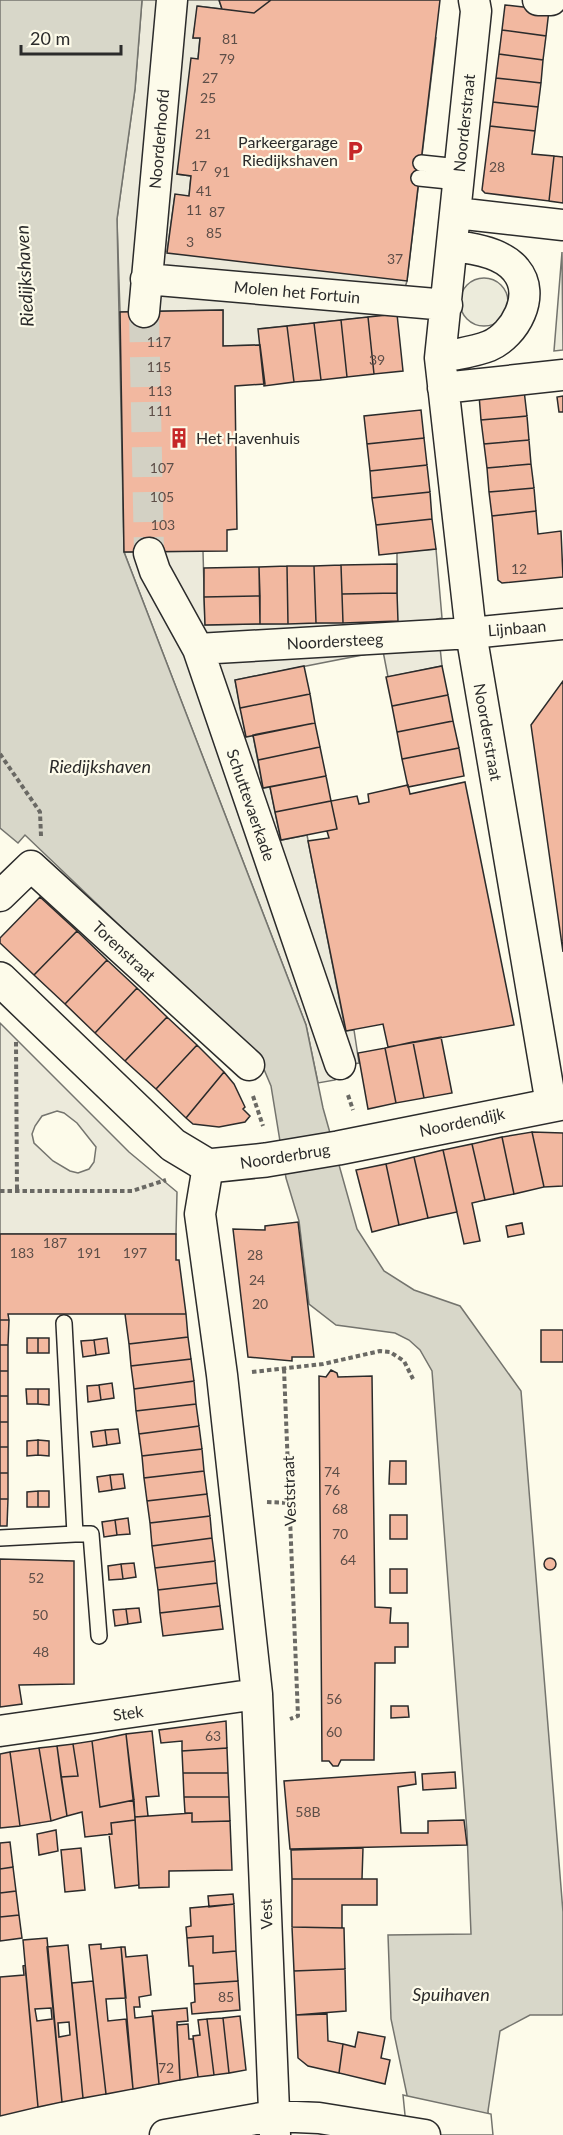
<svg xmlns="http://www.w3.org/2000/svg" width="563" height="2135" viewBox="0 0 563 2135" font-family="Lato,sans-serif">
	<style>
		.green { fill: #ecebdb; stroke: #74746e; stroke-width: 1.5 }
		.parking { fill: #eceadb; stroke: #74746e; stroke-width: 1.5; fill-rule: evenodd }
		.water { fill: #d8d7c9; stroke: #74746e; stroke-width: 1.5 }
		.pier { fill: #fdfbea; stroke: #74746e; stroke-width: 1.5 }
		.building { fill: #f2b8a0; stroke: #2b2b2b; stroke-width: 1.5; fill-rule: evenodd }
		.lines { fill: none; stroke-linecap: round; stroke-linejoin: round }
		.street-tunnel { stroke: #d3d1c4; stroke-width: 30; stroke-dasharray: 30 15; stroke-linecap: butt }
		.lane-casing { stroke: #2b2b2b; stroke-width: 18 }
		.street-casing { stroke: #2b2b2b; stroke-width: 33 }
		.secondary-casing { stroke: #2b2b2b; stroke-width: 36 }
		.path { stroke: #6a6964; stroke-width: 4; stroke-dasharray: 4.5 3; stroke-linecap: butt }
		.lane { stroke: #fdfbea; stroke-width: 15 }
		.street { stroke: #fdfbea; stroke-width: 30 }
		.secondary { stroke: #fdfbea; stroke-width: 33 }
		.labels { text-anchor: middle; stroke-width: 4.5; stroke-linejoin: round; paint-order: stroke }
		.number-label { font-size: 14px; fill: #5d4e48 }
		.street-label { font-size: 16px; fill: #2b2b2b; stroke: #fdfbea }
		.poi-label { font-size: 16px; fill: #2b2b2b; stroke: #fdfbea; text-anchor: end }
		.water-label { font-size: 18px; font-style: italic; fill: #2b2b2b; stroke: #fdfbea }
	</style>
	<rect width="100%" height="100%" fill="#fdfbea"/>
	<path class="green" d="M562,252L563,350L554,351Z
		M460 302a24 24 0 1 1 48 0a24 24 0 1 1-48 0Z"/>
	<path class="parking" d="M142,0H219L222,9L198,6L193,38H200L198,59L177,174L191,176L189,196L175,195L167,252L285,17L436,38L407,281L397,314L259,329L260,345L223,346V310L120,312L117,219L135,89Z
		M436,549L442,618L437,619L442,666L388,677L383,651L235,680L246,736L253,735L263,788L270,787L281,840L307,835L345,1028L346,1031L354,1030L359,1063L332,1067L335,1080L318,1083L306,1025L124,552L203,551L205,625L397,621V552Z
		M0,1023L129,1152L177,1192L176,1234H0ZM57,1111L64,1113L77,1123L96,1147L94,1162L89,1169L78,1173L70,1171L53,1161L34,1143L32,1134L35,1126L42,1116Z"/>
	<path class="water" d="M0,0H142L135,89L117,219L124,552L306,1025L323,1108L357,1229L384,1271L414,1290L460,1306L521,1391L563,1912V2013L562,2015H530L500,2031L488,2111L490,2135H410L407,2095L391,2019L388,1935L471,1934L467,1832L432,1371L420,1350L409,1340L395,1333L336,1325L309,1304L299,1221L286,1178L271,1086L260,1060L25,835L18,843L0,828Z"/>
	<path class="pier" d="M403,2095L491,2114L493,2135H407Z"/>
	<path class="building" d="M219,0H271L254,13L222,9Z
		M271,0H440L407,281L167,253L175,194L189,196L191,176L177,174L191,58L198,59L200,38H193L197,6L254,13Z
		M505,5L549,10L546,36L502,30Z
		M502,30L546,36L543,60L499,54Z
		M499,54L543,60L541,83L496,78Z
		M496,78L541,83L538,107L493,102Z
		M493,102L538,107L535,131L490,126Z
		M490,126L535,131L532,154L554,156L549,201L485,193L482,190Z
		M554,156L563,157V203L549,201Z
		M223,310V346L260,345L265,384L235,386L237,529L227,530V551L124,552L120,312Z
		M397,314L403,371L374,374L368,317Z
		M368,317L374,374L347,377L341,320Z
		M341,320L347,377L321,380L314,323Z
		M314,323L321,380L294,382L287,326Z
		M287,326L294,382L264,386L258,329Z
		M524,390L527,416L481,420L479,395Z
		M563,396V412H559L557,397Z
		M421,410L424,438L367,444L364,416Z
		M527,416L529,440L484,444L481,420Z
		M424,438L427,465L370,471L367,444Z
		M529,440L531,464L487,468L484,444Z
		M531,464L534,488L489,492L487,468Z
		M427,465L430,492L372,498L370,471Z
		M534,488L536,511L492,516L489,492Z
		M430,492L432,519L376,525L372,498Z
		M536,511L538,534L561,531L563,577L502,583L498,580L492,516Z
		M432,519L436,549L379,555L376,525Z
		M397,564V593L342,594L341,565Z
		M341,565L343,623H316L314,566Z
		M287,566H314L316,623L288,624Z
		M287,566L288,624H260L259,567Z
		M259,567L260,596L204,597V568Z
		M397,593L398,621L343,623L342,594Z
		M260,596V624L205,625L204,597Z
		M304,666L310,694L240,708L235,680Z
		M442,666L448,695L392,706L386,677Z
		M563,681V952L531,725Z
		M310,694L315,723L246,737L240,708Z
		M448,695L453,721L397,732L392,706Z
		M453,721L459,748L402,759L397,732Z
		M315,723L320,747L258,760L253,735Z
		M320,747L326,776L263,788L258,760Z
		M459,748L464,776L408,787L402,759Z
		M326,776L331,801L275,812L270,787Z
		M465,782L514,1025L388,1047L383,1024L346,1031L308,841L329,838L327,831L337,829L331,801L357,796L359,804L369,802L368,794L408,785L410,794Z
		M331,801L337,829L281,840L275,812Z
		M40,897L77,931L34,975L0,943V938Z
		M77,931L107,960L65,1004L34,975Z
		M107,960L137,988L95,1033L65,1004Z
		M137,988L167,1017L125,1061L95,1033Z
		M167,1017L197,1045L156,1089L125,1061Z
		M441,1037L452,1093L424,1098L413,1042Z
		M413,1042L424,1098L396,1103L385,1048Z
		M197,1045L224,1072L186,1118L156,1089Z
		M385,1048L396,1103L368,1109L358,1053Z
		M224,1072L234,1084L245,1107L243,1109L250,1116L245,1122L219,1127L193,1124L186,1118Z
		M532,1132L544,1187L514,1194L502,1137Z
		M532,1132L563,1133V1186L544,1187Z
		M502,1137L514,1194L485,1200L472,1144Z
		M472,1144L485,1200L472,1203L480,1241L464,1244L443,1150Z
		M443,1150L457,1212L428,1218L414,1157Z
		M414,1157L428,1218L399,1225L386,1164Z
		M386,1164L399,1225L372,1232L356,1170Z
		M298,1222L314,1357H292V1361L248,1357L233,1229L265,1230V1226Z
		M522,1223L524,1234L508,1237L506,1226Z
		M0,1234H176V1260H179L186,1314H8L9,1320H0Z
		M125,1314H186L188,1337L129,1344Z
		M0,1320H9L8,1345H0Z
		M541,1330H563V1362H541Z
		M188,1337L191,1359L131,1366L129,1344Z
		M27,1338H38V1353H27Z
		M38,1338H49V1353H38Z
		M107,1338L109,1353L96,1355L94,1340Z
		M94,1340L96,1355L83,1357L81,1341Z
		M0,1345H8V1371H0Z
		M191,1359L194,1381L134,1389L131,1366Z
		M331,1370L337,1373L338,1377L372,1376L375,1607L391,1608L390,1623H408V1647H395V1663H375L374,1760H341L338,1766H333L329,1761H322L319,1376L326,1377Z
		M0,1371H8V1396H0Z
		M194,1381L196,1404L136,1411L134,1389Z
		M112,1383L114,1398L101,1400L99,1385Z
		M99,1385L101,1400L88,1402L87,1386Z
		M26,1389H38V1404H27Z
		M38,1389H49V1405L38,1404Z
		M0,1396H8V1422H0Z
		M196,1404L199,1426L139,1434L136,1411Z
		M0,1422H8V1447H0Z
		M199,1426L202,1449L142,1456L139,1434Z
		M118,1429L120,1443L107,1445L105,1430Z
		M105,1430L107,1445L93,1447L91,1432Z
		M38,1440V1455L27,1456V1441Z
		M38,1440L49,1441V1456L38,1455Z
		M0,1447H8V1473H0Z
		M202,1449L204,1471L144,1478L142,1456Z
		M390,1461H406V1484H389Z
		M204,1471L207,1494L147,1501L144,1478Z
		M0,1473H8V1499H0Z
		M123,1474L125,1488L112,1490L110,1475Z
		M110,1475L112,1490L99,1492L97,1477Z
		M38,1491H49V1507H38Z
		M38,1491V1507H27V1492Z
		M207,1494L210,1516L150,1523L147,1501Z
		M0,1499H8L7,1526H0Z
		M390,1515H407V1539H390Z
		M210,1516L212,1538L152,1546L150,1523Z
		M128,1518L130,1534L117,1535L115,1520Z
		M115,1520L117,1535L104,1537L102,1522Z
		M212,1538L215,1561L155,1568L152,1546Z
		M544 1564a6 6 0 1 1 12 0a6 6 0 1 1-12 0Z
		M0,1559L74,1561V1684L19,1685L22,1704L0,1707Z
		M215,1561L217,1583L158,1590L155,1568Z
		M134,1563L136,1577L123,1579L121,1564Z
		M121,1564L123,1579L109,1580L108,1566Z
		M390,1569H407V1593H390Z
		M217,1583L220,1606L160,1613L158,1590Z
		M220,1606L223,1629L163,1636L160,1613Z
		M139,1608L141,1622L128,1624L126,1609Z
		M126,1609L128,1624L115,1626L113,1610Z
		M391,1706H408L409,1717L391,1718Z
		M226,1721L227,1748L182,1751V1741L161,1743L159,1730Z
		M152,1731L159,1796L146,1797L148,1816L135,1817L126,1734Z
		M126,1734L134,1800L100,1807L92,1741Z
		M92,1741L100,1807L134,1800L135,1820L111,1823L112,1834L85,1837L82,1812L67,1816L61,1777L78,1776L73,1744Z
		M73,1744L78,1776L61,1777L57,1746Z
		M57,1746L67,1816L51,1821L39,1748Z
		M39,1748L51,1821L20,1826L10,1752Z
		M227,1748L228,1773H183L182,1751Z
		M10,1752L20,1826L0,1828V1754Z
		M415,1772L416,1784L398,1787L401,1833H428V1821L464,1820L467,1845L290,1849L284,1781Z
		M455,1772L456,1788L423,1790L422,1774Z
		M183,1773H228L229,1797H184Z
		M184,1797H229L230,1821L192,1822V1813H185Z
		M192,1813V1822L230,1821L232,1870L169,1871V1887L139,1888L135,1817Z
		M135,1820L139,1885L115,1888L109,1834H112L111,1823Z
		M56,1830L58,1851L39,1855L37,1834Z
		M10,1842L13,1867L0,1869V1843Z
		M81,1848L85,1890L65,1892L61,1850Z
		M363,1848L362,1879H292L291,1850Z
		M13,1867L16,1891L0,1893V1869Z
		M292,1879H377V1905H342V1928L292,1927Z
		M16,1891L19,1915L0,1917V1893Z
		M233,1894L234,1904L209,1907L208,1896Z
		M234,1904L236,1951L213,1953V1936L187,1938L186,1927L191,1926L190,1908Z
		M19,1915L22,1938L0,1941V1917Z
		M292,1927L344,1928L345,1969L294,1971Z
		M213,1936V1953L236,1951L238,1981L194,1984L193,1966H189L187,1938Z
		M47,1938L62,2102L38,2107L23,1940ZM51,2008L52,2019L37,2021L35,2009Z
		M101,1944V1949L121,1947L126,1998L106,1999L108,2021L126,2019L133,2089L106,2094L89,1945Z
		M68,1945L83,2098L62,2102L47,1947ZM69,2022L70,2035L59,2037L58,2023Z
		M121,1947H125L126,1957L147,1955L151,1995L139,1997L140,2007H134L135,2018L153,2016L159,2084L133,2089Z
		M25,1965L38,2107L0,2116V1977L24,1975L23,1966Z
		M345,1969L346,2011L296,2015L294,1971Z
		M93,1981L106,2094L83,2098L72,1983Z
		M238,1981L240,2010L192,2014L191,2003L195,2002L194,1984Z
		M187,2008L188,2021L177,2022L180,2080L159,2084L152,2011Z
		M327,2014L328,2041L343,2044L339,2073L308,2066L298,2058L296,2015Z
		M240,2016L246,2070L229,2073L223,2018Z
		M223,2018L229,2073L214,2075L207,2019Z
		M207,2019L214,2075L198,2077L193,2036L200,2035L198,2020Z
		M188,2024L189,2039H193L198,2077L180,2080L177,2025Z
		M358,2032L385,2037L381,2058L390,2060L385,2084L339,2073L343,2044L355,2047Z"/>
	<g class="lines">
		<path class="street-tunnel" d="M144,312L149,553"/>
		<g class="lane-casing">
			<path id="lane" d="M421,163L459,167
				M419,178L458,182
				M75,1534H91L99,1636
				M0,1538L75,1534L64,1323"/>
		</g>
		<g class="street-casing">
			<path id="street" d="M474,0L476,11L440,358L471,633L551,1104
				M538,0H551
				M456,213L563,225
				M146,279L447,305
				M144,312L172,0
				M440,358C455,354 474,352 489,346C515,335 537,295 516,270C503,253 473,248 453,246
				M443,388L563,375
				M149,553L155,571L198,649L340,1064
				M198,649L471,633L563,624
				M0,896L31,866L249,1065
				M208,1166L200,1214L222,1375L257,1694L275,2135
				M0,1731L257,1694
				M165,2135L273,2116L319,2118L425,2135"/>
		</g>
		<g class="secondary-casing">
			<path id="secondary" d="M0,979L173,1145L208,1166L266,1160L338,1148L563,1103"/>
		</g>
		<path class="path" d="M0,754L40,812L41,836
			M16,1042L17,1191
			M348,1095L353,1110
			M253,1096L263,1126
			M0,1191H132L166,1180
			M284,1369L298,1716L290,1719
			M252,1372L323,1364L380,1351L390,1352L404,1361L413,1379
			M267,1502L290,1503"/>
		<use href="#lane" class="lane"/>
		<use href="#street" class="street"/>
		<use href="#secondary" class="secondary"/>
	</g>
	<defs>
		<g id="parking-bare" transform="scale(1.62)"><path d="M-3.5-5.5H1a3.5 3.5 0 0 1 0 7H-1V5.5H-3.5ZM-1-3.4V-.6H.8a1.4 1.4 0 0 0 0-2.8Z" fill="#c62828" stroke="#fdfbea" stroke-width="2.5" paint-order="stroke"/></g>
		<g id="building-bare" transform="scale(1.62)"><path d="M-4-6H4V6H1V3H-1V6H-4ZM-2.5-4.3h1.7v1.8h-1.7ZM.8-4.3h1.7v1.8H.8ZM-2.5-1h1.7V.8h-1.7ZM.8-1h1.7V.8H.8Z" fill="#c62828" stroke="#fdfbea" stroke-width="2.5" paint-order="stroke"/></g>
	</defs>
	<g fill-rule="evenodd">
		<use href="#parking-bare" x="355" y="151"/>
		<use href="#building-bare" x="179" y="438"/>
	</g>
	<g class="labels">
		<g class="number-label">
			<text x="230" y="44">81</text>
			<text x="227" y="64">79</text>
			<text x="210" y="83">27</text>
			<text x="208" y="103">25</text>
			<text x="203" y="139">21</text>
			<text x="199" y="171">17</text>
			<text x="497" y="172">28</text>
			<text x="222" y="177">91</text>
			<text x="204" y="196">41</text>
			<text x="194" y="215">11</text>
			<text x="217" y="217">87</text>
			<text x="214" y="238">85</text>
			<text x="190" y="247">3</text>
			<text x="395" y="264">37</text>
			<text x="159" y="347">117</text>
			<text x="377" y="365">39</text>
			<text x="159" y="372">115</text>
			<text x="160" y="396">113</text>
			<text x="160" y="416">111</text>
			<text x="162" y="473">107</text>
			<text x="162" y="502">105</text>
			<text x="163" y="530">103</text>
			<text x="519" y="574">12</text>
			<text x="55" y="1248">187</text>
			<text x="22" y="1258">183</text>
			<text x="89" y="1258">191</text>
			<text x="135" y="1258">197</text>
			<text x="255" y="1260">28</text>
			<text x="257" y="1285">24</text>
			<text x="260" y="1309">20</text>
			<text x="332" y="1477">74</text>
			<text x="332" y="1495">76</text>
			<text x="340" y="1514">68</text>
			<text x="340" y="1539">70</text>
			<text x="348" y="1565">64</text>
			<text x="36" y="1583">52</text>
			<text x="40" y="1620">50</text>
			<text x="41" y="1657">48</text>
			<text x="334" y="1704">56</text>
			<text x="334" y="1737">60</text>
			<text x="213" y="1741">63</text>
			<text x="308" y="1817">58B</text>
			<text x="226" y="2002">85</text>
			<text x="166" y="2073">72</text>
		</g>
		<g class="street-label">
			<text transform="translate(464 123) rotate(-84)" y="6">Noorderstraat</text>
			<text transform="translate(159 139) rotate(-85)" y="6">Noorderhoofd</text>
			<text transform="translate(297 292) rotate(5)" y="6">Molen het Fortuin</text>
			<text transform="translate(517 628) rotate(-5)" y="6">Lijnbaan</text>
			<text transform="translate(335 641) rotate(-3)" y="6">Noordersteeg</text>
			<text transform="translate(488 732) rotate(80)" y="6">Noorderstraat</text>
			<text transform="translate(251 805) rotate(71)" y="6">Schuttevaerkade</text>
			<text transform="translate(124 951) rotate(43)" y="6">Torenstraat</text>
			<text transform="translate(462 1122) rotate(-12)" y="6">Noordendijk</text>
			<text transform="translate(285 1156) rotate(-9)" y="6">Noorderbrug</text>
			<text transform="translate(289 1491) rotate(-92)" y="6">Veststraat</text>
			<text transform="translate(128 1713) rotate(-8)" y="6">Stek</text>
			<text transform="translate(266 1914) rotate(-92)" y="6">Vest</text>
		</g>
		<g class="poi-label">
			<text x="338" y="148">Parkeergarage<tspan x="338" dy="18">Riedijkshaven</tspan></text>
			<text x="196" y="444" text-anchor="start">Het Havenhuis</text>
		</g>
		<g class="water-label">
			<text transform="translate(25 276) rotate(-93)" y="6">Riedijkshaven</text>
			<text x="100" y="773">Riedijkshaven</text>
			<text x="451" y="2001">Spuihaven</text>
		</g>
	</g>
	<path d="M21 45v9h100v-9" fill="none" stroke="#2b2b2b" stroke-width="3"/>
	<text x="30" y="45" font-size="18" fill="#2b2b2b" stroke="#fdfbea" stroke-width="4.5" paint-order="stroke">20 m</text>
</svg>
